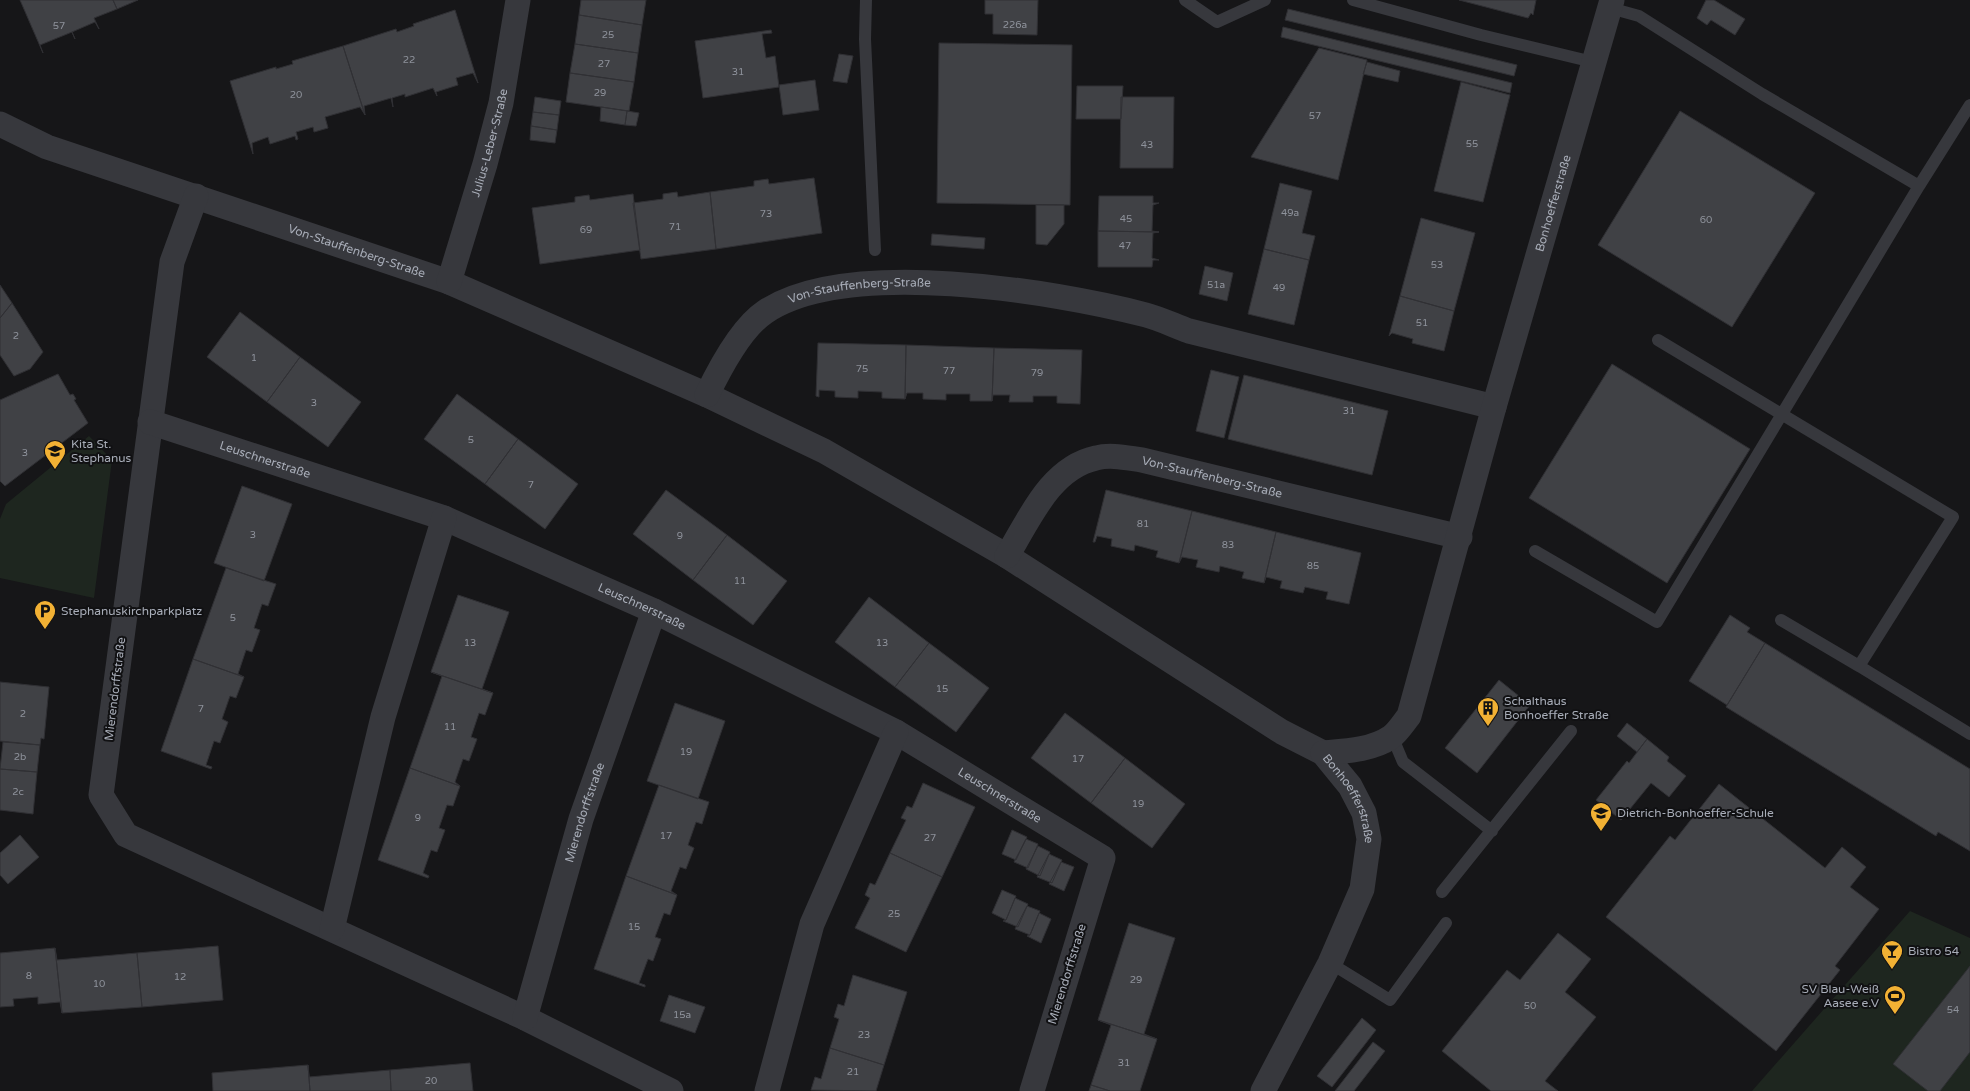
<svg xmlns="http://www.w3.org/2000/svg" width="1970" height="1091" viewBox="0 0 1970 1091" font-family="'Varela Round',sans-serif">
	<style>
		.green { fill: #1e261f }
		.building { fill: #404145; stroke: #303034 }
		.lines { fill: none; stroke-linecap: round; stroke-linejoin: round }
		.lane { stroke: #37383d; stroke-width: 12 }
		.street { stroke: #37383d; stroke-width: 25 }
		.labels { text-anchor: middle; stroke-width: 4; stroke-linejoin: round; paint-order: stroke }
		.number-label { font-size: 10px; fill: #8e929b }
		.street-label { font-size: 12px; fill: #a8adb8; stroke: #111113 }
		.poi-label { font-size: 12px; fill: #a8adb8; stroke: #111113; text-anchor: start }
	</style>
	<rect width="100%" height="100%" fill="#161618"/>
	<path class="green" d="M89,436L112,460L94,598L0,578V519L6,504Z
		M1910,911L1970,938V1091H1752Z"/>
	<path class="building" d="M20,0H113L117,9L94,18L99,29L95,22L72,32L75,39L72,32L40,45L43,53Z
		M113,0H138L117,9Z
		M581,0H646L642,25L579,15Z
		M985,0H1038L1037,35L993,34V14H985Z
		M1459,0H1536L1533,15L1531,13L1528,18Z
		M1706,0H1714L1745,19L1735,35L1711,20L1707,25L1697,18Z
		M1288,9L1517,65L1514,76L1285,20Z
		M455,10L478,83L473,73L456,78L458,85L436,92L437,96L433,88L405,97V94L392,98L393,107L391,98L364,106L365,115L343,46L396,29L397,32L414,26L413,24Z
		M579,15L642,25L638,53L575,44Z
		M1283,27L1512,83L1510,93L1281,37Z
		M771,30L772,33L762,34L766,58L775,56L779,87L703,98L695,41Z
		M939,43L1072,45L1070,205L937,203Z
		M575,44L638,53L634,82L570,73Z
		M343,46L365,115L360,107L325,117L328,128L314,132L313,127L296,132L298,139L296,140L295,136L270,144L268,137L252,143L253,154L230,81L276,67V69L293,64L292,61Z
		M1319,48L1367,60L1338,180L1251,157Z
		M839,54L853,56L847,83L833,81Z
		M1367,62L1400,71L1398,82L1363,74Z
		M570,73L634,82L629,111L566,102Z
		M815,80L819,110L783,115L779,85Z
		M1461,82L1510,95L1483,202L1434,191Z
		M1077,86H1123L1121,119H1076Z
		M535,97L561,101L559,115L533,112Z
		M1121,97H1174L1173,168H1120Z
		M601,107L627,111L625,125L600,121Z
		M627,111L639,113L636,126L625,125Z
		M1680,111L1815,193L1732,327L1598,245Z
		M533,112L559,115L557,130L531,126Z
		M531,126L557,130L555,143L530,140Z
		M814,178L822,233L716,249L710,192L754,186V181L768,179L769,184Z
		M1280,183L1312,191L1302,233L1315,236L1309,260L1264,249Z
		M677,192L678,197L710,192L716,249L641,259L633,203L663,199V194Z
		M633,194L640,250L540,264L532,208L575,202V197L589,195L590,200Z
		M1099,196H1153V203H1159L1153,205L1152,231L1159,232L1098,231Z
		M1036,205H1064V224L1047,245L1036,244Z
		M1421,218L1475,233L1454,311L1400,296Z
		M1098,231L1159,232L1153,233L1152,258L1159,260H1153L1152,267H1098Z
		M932,234L985,238L984,249L931,245Z
		M1264,249L1309,260L1294,325L1248,314Z
		M1205,266L1233,273L1227,301L1199,294Z
		M0,285L12,303L0,318Z
		M1400,296L1454,311L1444,351L1412,343L1413,339L1392,333L1389,336Z
		M12,303L43,352L30,369L14,376L0,355V318Z
		M240,312L300,357L267,402L207,357Z
		M818,343L906,345L905,399L882,398V392L858,391V398L835,397V391L819,390V397L816,396Z
		M906,345L994,348L992,401H970V394H946V400L923,399V393H907L905,399Z
		M994,348L1082,350L1080,404L1057,403V396H1033V402H1009L1010,395H993L992,401Z
		M300,357L361,402L328,447L267,402Z
		M1612,364L1750,449L1667,583L1529,498Z
		M1211,370L1239,377L1224,438L1196,431Z
		M58,374L70,395L73,394L76,399L74,400L88,423L5,486L0,481V400Z
		M1244,375L1388,411L1372,475L1228,439Z
		M457,394L518,439L485,484L424,439Z
		M518,439L578,484L545,529L485,484Z
		M242,486L292,504L264,581L214,563Z
		M666,490L727,535L693,580L633,534Z
		M1106,490L1192,511L1179,563L1156,557L1158,551L1135,545L1134,551L1111,546L1112,539L1097,536L1095,542H1093Z
		M1192,511L1276,532L1264,583L1242,578L1244,572L1220,566L1219,572L1196,567L1198,560L1182,557L1179,563Z
		M1276,532L1361,553L1349,604L1326,599L1328,592L1305,587L1303,593L1280,588L1282,581L1266,577L1264,583Z
		M727,535L787,581L753,625L693,580Z
		M226,568L276,584L268,606L262,604L254,628L260,630L252,652L246,650L238,674L244,677L193,659Z
		M458,595L509,612L482,689L493,693L431,672Z
		M869,597L929,643L895,687L835,642Z
		M1730,615L1750,628L1747,632L1765,643L1727,705L1689,681Z
		M929,643L989,688L956,732L895,687Z
		M1765,643L1970,769V851L1938,832L1936,836L1726,707Z
		M193,659L244,677L236,698L230,696L222,719L228,722L220,743L214,741L206,765L212,767L211,769L161,751Z
		M431,672L493,693L485,715L479,713L471,737L477,739L469,761L463,759L455,782L460,786L410,768L442,676Z
		M1499,680L1530,705L1477,773L1445,748Z
		M0,682L49,687L44,739L41,738L40,745L0,741Z
		M675,703L725,721L698,799L647,781Z
		M1065,713L1125,758L1091,803L1031,758Z
		M1627,723L1647,739L1637,752L1617,736Z
		M1647,739L1669,757L1667,761L1686,776L1669,797L1651,783L1621,820L1596,800L1627,761L1629,763Z
		M3,742L40,745L37,772L0,769Z
		M1125,758L1185,804L1152,848L1091,803Z
		M410,768L460,786L453,806L447,805L439,828L445,830L437,852L431,850L423,873L429,876L428,878L378,860Z
		M0,769L37,772L33,814L0,810Z
		M923,783L975,807L942,877L890,853L906,820L901,818L907,806L912,808Z
		M1719,784L1825,868L1842,847L1866,867L1850,887L1879,909L1835,966L1840,970L1776,1051L1606,917L1670,836L1675,840Z
		M659,785L709,802L702,824L696,822L688,845L694,848L686,869L680,867L671,891L677,895L626,876Z
		M1012,830L1027,837L1016,860L1002,854Z
		M20,835L39,857L8,884L0,875V853Z
		M1026,839L1038,844L1028,868L1014,862Z
		M1038,846L1050,852L1040,876L1026,869Z
		M890,853L942,877L906,952L855,928L870,898L865,895L870,883L875,885Z
		M1049,854L1062,860L1052,883L1037,877Z
		M1061,862L1074,867L1064,891L1049,884Z
		M626,876L677,895L670,915L664,913L655,937L661,939L653,961L648,959L639,983L645,985V987L594,969Z
		M1002,890L1016,896L1006,920L992,913Z
		M1015,898L1028,904L1018,927L1003,921L1006,920Z
		M1027,906L1040,911L1030,935L1015,929Z
		M1039,913L1051,919L1041,943L1027,936L1030,935Z
		M1129,923L1175,938L1144,1034L1157,1039L1098,1020Z
		M1558,933L1591,959L1565,992L1596,1017L1545,1081L1558,1091H1491L1442,1051L1507,970L1520,980Z
		M218,946L223,1000L142,1007L137,953Z
		M55,948L57,960L137,953L142,1007L62,1013Z
		M55,948L62,1013L60,1002L38,1004V997L13,999L14,1006L0,1007V953Z
		M1970,966V1052L1940,1091H1928L1893,1064Z
		M853,975L907,992L884,1065L830,1048L839,1019L834,1017L838,1004L844,1006Z
		M669,995L705,1007L695,1033L660,1021Z
		M1362,1018L1376,1030L1332,1087L1317,1076Z
		M1098,1020L1157,1039L1140,1091H1110L1091,1085L1111,1025Z
		M1373,1042L1385,1051L1354,1091H1335Z
		M830,1048L884,1065L876,1091L811,1090L815,1077L821,1079Z
		M470,1063L473,1091H391L390,1070Z
		M308,1065L310,1091H213L212,1073Z
		M308,1065L309,1077L390,1070L391,1091H310Z
		M1091,1085L1110,1091H1089Z"/>
	<g class="lines">
		<path class="lane" d="M866,0L865,39L875,250
			M1185,0L1217,22L1265,0
			M1353,0L1481,35L1593,62
			M1610,8L1639,16L1762,94L1919,186L1970,105
			M1658,340L1953,517L1859,666L1970,734
			M1535,551L1657,622L1919,186
			M1781,620L1859,666
			M1392,736L1403,762L1492,831
			M1442,892L1571,731
			M1330,963L1390,1000L1446,923"/>
		<g class="street">
			<path id="s1" d="M0,124L47,147L449,282L707,395L824,451L1007,556L1282,732L1323,753L1350,786L1364,813L1369,839L1362,889L1330,963L1263,1091"/>
			<path d="M196,196L172,262L101,795L126,835L525,1018L671,1091"/>
			<path id="s2" d="M449,282L485,164L501,103L518,0"/>
			<path id="s3" d="M707,395C719,370 741,328 765,312C847,257 1053,291 1146,315C1161,319 1175,326 1189,331L1494,407"/>
			<path id="s4" d="M150,422L444,518L654,611L896,732L1103,858L1032,1091"/>
			<path id="s5" d="M1007,556C1029,520 1050,468 1096,458C1111,454 1127,458 1142,460L1460,537"/>
			<path id="s6" d="M1323,753C1346,751 1372,750 1391,737C1398,732 1404,722 1409,716L1494,407L1612,0"/>
			<path d="M332,929L383,717L444,518"/>
			<path id="s7" d="M525,1018L581,819L654,611"/>
			<path d="M767,1091L812,924L896,732"/>
		</g>
	</g>
	<defs>
		<g id="school-pin" transform="scale(1.125)"><path d="M0 17L-7.5 6A9.5 9.5 0 1 1 7.5 6Z" fill="#f2b134" stroke="#111113"/><path d="M0-5L7-2L0 1L-7-2ZM-4 1L0 2.5L4 1V4Q0 6-4 4Z" fill="#111"/></g>
		<g id="parking-pin" transform="scale(1.125)"><path d="M0 17L-7.5 6A9.5 9.5 0 1 1 7.5 6Z" fill="#f2b134" stroke="#111113"/><path d="M-3.5-5.5H1a3.5 3.5 0 0 1 0 7H-1V5.5H-3.5ZM-1-3.4V-.6H.8a1.4 1.4 0 0 0 0-2.8Z" fill="#111"/></g>
		<g id="building-pin" transform="scale(1.125)"><path d="M0 17L-7.5 6A9.5 9.5 0 1 1 7.5 6Z" fill="#f2b134" stroke="#111113"/><path d="M-4-6H4V6H1V3H-1V6H-4ZM-2.5-4.3h1.7v1.8h-1.7ZM.8-4.3h1.7v1.8H.8ZM-2.5-1h1.7V.8h-1.7ZM.8-1h1.7V.8H.8Z" fill="#111"/></g>
		<g id="bar-pin" transform="scale(1.125)"><path d="M0 17L-7.5 6A9.5 9.5 0 1 1 7.5 6Z" fill="#f2b134" stroke="#111113"/><path d="M-6-5H6L.8 .8V4.5H3.5V6h-7V4.5H-.8V.8Z" fill="#111"/></g>
		<g id="stadium-pin" transform="scale(1.125)"><path d="M0 17L-7.5 6A9.5 9.5 0 1 1 7.5 6Z" fill="#f2b134" stroke="#111113"/><path d="M0-5a6.5 5 0 1 0 0 10a6.5 5 0 1 0 0-10ZM-3.5-1.8h7v3.6h-7Z" fill="#111"/></g>
	</defs>
	<g fill-rule="evenodd">
		<use href="#school-pin" x="55" y="451"/>
		<use href="#parking-pin" x="45" y="611"/>
		<use href="#building-pin" x="1488" y="708"/>
		<use href="#school-pin" x="1601" y="813"/>
		<use href="#bar-pin" x="1892" y="951"/>
		<use href="#stadium-pin" x="1895" y="996"/>
	</g>
	<g class="labels">
		<g class="number-label">
			<text x="1015" y="28">226a</text>
			<text x="59" y="29">57</text>
			<text x="608" y="38">25</text>
			<text x="409" y="63">22</text>
			<text x="604" y="67">27</text>
			<text x="738" y="75">31</text>
			<text x="600" y="96">29</text>
			<text x="296" y="98">20</text>
			<text x="1315" y="119">57</text>
			<text x="1472" y="147">55</text>
			<text x="1147" y="148">43</text>
			<text x="1290" y="216">49a</text>
			<text x="766" y="217">73</text>
			<text x="1126" y="222">45</text>
			<text x="1706" y="223">60</text>
			<text x="675" y="230">71</text>
			<text x="586" y="233">69</text>
			<text x="1125" y="249">47</text>
			<text x="1437" y="268">53</text>
			<text x="1216" y="288">51a</text>
			<text x="1279" y="291">49</text>
			<text x="1422" y="326">51</text>
			<text x="16" y="339">2</text>
			<text x="254" y="361">1</text>
			<text x="862" y="372">75</text>
			<text x="949" y="374">77</text>
			<text x="1037" y="376">79</text>
			<text x="314" y="406">3</text>
			<text x="1349" y="414">31</text>
			<text x="471" y="443">5</text>
			<text x="25" y="456">3</text>
			<text x="531" y="488">7</text>
			<text x="1143" y="527">81</text>
			<text x="253" y="538">3</text>
			<text x="680" y="539">9</text>
			<text x="1228" y="548">83</text>
			<text x="1313" y="569">85</text>
			<text x="740" y="584">11</text>
			<text x="233" y="621">5</text>
			<text x="470" y="646">13</text>
			<text x="882" y="646">13</text>
			<text x="942" y="692">15</text>
			<text x="201" y="712">7</text>
			<text x="23" y="717">2</text>
			<text x="450" y="730">11</text>
			<text x="686" y="755">19</text>
			<text x="20" y="760">2b</text>
			<text x="1078" y="762">17</text>
			<text x="18" y="795">2c</text>
			<text x="1138" y="807">19</text>
			<text x="418" y="821">9</text>
			<text x="666" y="839">17</text>
			<text x="930" y="841">27</text>
			<text x="894" y="917">25</text>
			<text x="634" y="930">15</text>
			<text x="29" y="979">8</text>
			<text x="180" y="980">12</text>
			<text x="1136" y="983">29</text>
			<text x="99" y="987">10</text>
			<text x="1530" y="1009">50</text>
			<text x="1953" y="1013">54</text>
			<text x="682" y="1018">15a</text>
			<text x="864" y="1038">23</text>
			<text x="1124" y="1066">31</text>
			<text x="853" y="1075">21</text>
			<text x="431" y="1084">20</text>
		</g>
		<g class="street-label">
			<text dy="4" stroke="none"><textPath href="#s2" startOffset="145">Julius-Leber-Straße</textPath></text>
			<text dy="4" stroke="none"><textPath href="#s6" startOffset="631">Bonhoefferstraße</textPath></text>
			<text dy="4" stroke="none"><textPath href="#s1" startOffset="379">Von-Stauffenberg-Straße</textPath></text>
			<text dy="4" stroke="none"><textPath href="#s3" startOffset="201">Von-Stauffenberg-Straße</textPath></text>
			<text dy="4" stroke="none"><textPath href="#s4" startOffset="121">Leuschnerstraße</textPath></text>
			<text dy="4" stroke="none"><textPath href="#s5" startOffset="255">Von-Stauffenberg-Straße</textPath></text>
			<text dy="4" stroke="none"><textPath href="#s4" startOffset="526">Leuschnerstraße</textPath></text>
			<text transform="translate(115 689) rotate(-83)" y="4">Mierendorffstraße</text>
			<text dy="4" stroke="none"><textPath href="#s4" startOffset="931">Leuschnerstraße</textPath></text>
			<text dy="4" stroke="none"><textPath href="#s1" startOffset="1525">Bonhoefferstraße</textPath></text>
			<text dy="4" stroke="none"><textPath href="#s7" startOffset="214">Mierendorffstraße</textPath></text>
			<text transform="translate(1067 974) rotate(-73)" y="4">Mierendorffstraße</text>
		</g>
		<g class="poi-label">
			<text x="71" y="448">Kita St.<tspan x="71" dy="14">Stephanus</tspan></text>
			<text x="61" y="615">Stephanuskirchparkplatz</text>
			<text x="1504" y="705">Schalthaus<tspan x="1504" dy="14">Bonhoeffer Straße</tspan></text>
			<text x="1617" y="817">Dietrich-Bonhoeffer-Schule</text>
			<text x="1908" y="955">Bistro 54</text>
			<text x="1879" y="993" text-anchor="end">SV Blau-Weiß<tspan x="1879" dy="14">Aasee e.V</tspan></text>
		</g>
	</g>
</svg>
